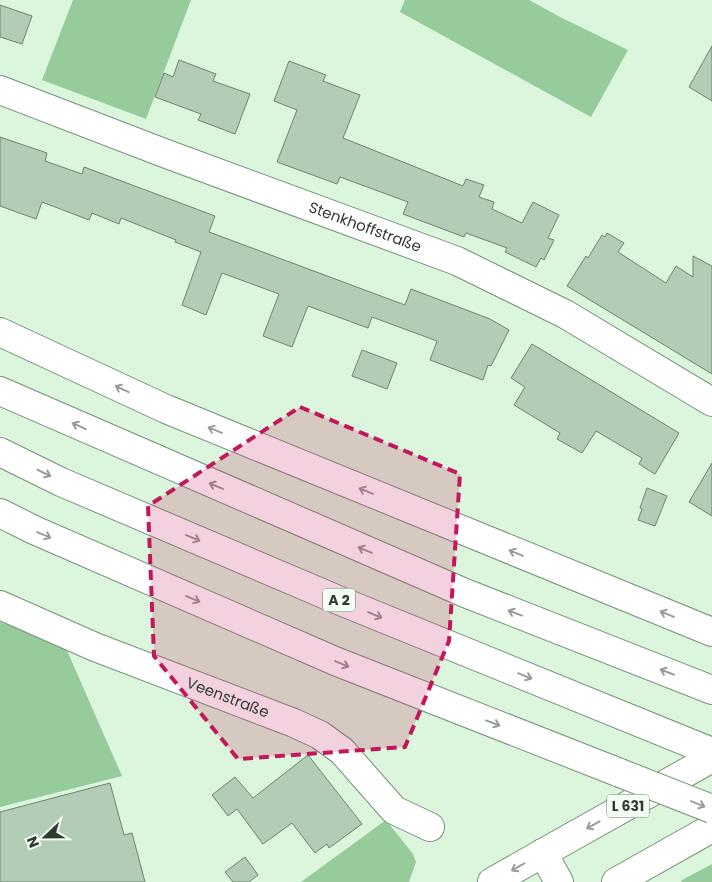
<svg xmlns="http://www.w3.org/2000/svg" width="712" height="882" viewBox="0 0 712 882" font-family="Poppins,sans-serif">
	<style>
		.green { fill: #96cb9c }
		.building { fill: #b2ccb5; stroke: #6d856f }
		.lines { fill: none; stroke-linecap: round; stroke-linejoin: round }
		.minor-casing { stroke: #78907a; stroke-width: 30 }
		.secondary-casing { stroke: #78907a; stroke-width: 30 }
		.primary-casing { stroke: #78907a; stroke-width: 30 }
		.motorway-casing { stroke: #78907a; stroke-width: 30 }
		.minor { stroke: #fff; stroke-width: 28 }
		.secondary { stroke: #fff; stroke-width: 28 }
		.primary { stroke: #fff; stroke-width: 28 }
		.motorway { stroke: #fff; stroke-width: 28 }
		.motorway-bridge-casing { stroke: #78907a; stroke-width: 30; stroke-linecap: butt }
		.motorway-bridge { stroke: #fff; stroke-width: 28 }
		.oneway { stroke: #989c98 }
		.marked { fill: #c2185b; fill-opacity: 0.2; stroke: #c2185b; stroke-width: 4; stroke-dasharray: 10 6; stroke-linejoin: round }
		.labels { text-anchor: middle; stroke-width: 4; stroke-linejoin: round; paint-order: stroke }
		.shield { fill: #f3fef4; stroke: #6a756c; stroke-width: 1 }
		.shield-label { font-size: 14px; font-weight: bold; fill: #303a31 }
		.street-label { font-size: 15px; fill: #303a31; stroke: #f3fef4 }
	</style>
	<rect width="100%" height="100%" fill="#dbf6dd"/>
	<path class="green" d="M73,0H191L146,119L42,80Z
		M405,0H529L562,18L628,50L591,117L400,12Z
		M0,622L65,646L122,776L0,807Z
		M386,820L413,854L416,862L409,882H301Z
		M712,864V882H681L682,880Z"/>
	<path class="building" d="M0,5L32,16L22,44L0,37Z
		M712,46V101L689,87Z
		M179,60L216,74L213,81L250,94L235,134L198,120L201,114L155,97L164,73L173,77Z
		M289,61L326,75L323,81L360,95L343,138L463,186L466,179L484,185L479,197L494,202L492,209L522,223L533,202L559,215L548,238L554,240L544,260L541,258L536,267L505,252L507,248L466,233L464,237L403,214L408,202L340,177L337,184L277,162L297,110L274,101Z
		M0,137L47,153L45,161L82,174L84,167L215,216L209,232L405,305L411,289L490,319L509,330L491,366L488,365L483,380L430,360L437,341L372,317L368,328L308,306L292,347L263,336L279,294L222,273L206,315L182,305L201,252L175,242L176,240L121,218L119,224L92,213L89,220L42,202L36,219L0,206Z
		M607,233L624,243L618,252L666,283L676,266L693,277V256L712,266V374L567,286L586,256L588,258L602,235L605,237Z
		M532,344L679,433L655,474L639,464L642,458L596,431L582,453L557,439L560,433L514,405L525,387L511,378Z
		M362,350L397,363L387,389L352,376Z
		M712,463V516L689,502Z
		M647,488L667,496L655,526L638,520L642,509L640,508Z
		M308,755L362,824L329,848L327,844L315,853L292,823L263,844L237,809L228,816L212,795L235,777L253,798Z
		M110,783L124,835L132,833L145,882H0V812Z
		M245,857L258,875L249,882H233L225,872Z"/>
	<g class="lines">
		<g class="minor-casing">
			<g id="minor">
				<path id="s1" d="M0,90L164,153L457,261L565,314L712,402"/>
				<path id="s2" d="M0,605L95,647L294,723L320,735L342,751L394,810L430,827"/>
			</g>
		</g>
		<g class="secondary-casing">
			<path id="secondary" d="M492,882L543,853"/>
		</g>
		<g class="primary-casing">
			<path id="primary" d="M543,853L712,758
				M616,882L712,828"/>
		</g>
		<g class="motorway-casing">
			<path id="motorway" d="M0,332L166,409L712,632
				M0,391L465,593L712,690
				M0,452L61,482L338,600L712,752
				M0,513L34,530L335,661L620,773
				M543,853L559,882"/>
		</g>
		<use href="#minor" class="minor"/>
		<use href="#secondary" class="secondary"/>
		<use href="#primary" class="primary"/>
		<use href="#motorway" class="motorway"/>
		<g class="motorway-bridge-casing">
			<path id="motorway-bridge" d="M620,773L712,809"/>
		</g>
		<use href="#motorway-bridge" class="motorway-bridge"/>
	</g>
	<defs><path id="oneway-shaft" d="M-6 0H5M1.5-3L5.5 0L1.5 3" fill="none" stroke-width="1.6" stroke-linecap="round" stroke-linejoin="round" transform="scale(1.25)"/></defs>
	<g class="oneway">
		<use href="#oneway-shaft" transform="translate(122 389) rotate(-155)"/>
		<use href="#oneway-shaft" transform="translate(79 426) rotate(-156)"/>
		<use href="#oneway-shaft" transform="translate(215 430) rotate(-158)"/>
		<use href="#oneway-shaft" transform="translate(44 473) rotate(26)"/>
		<use href="#oneway-shaft" transform="translate(216 486) rotate(-157)"/>
		<use href="#oneway-shaft" transform="translate(366 491) rotate(-158)"/>
		<use href="#oneway-shaft" transform="translate(44 535) rotate(23)"/>
		<use href="#oneway-shaft" transform="translate(193 538) rotate(23)"/>
		<use href="#oneway-shaft" transform="translate(365 550) rotate(-157)"/>
		<use href="#oneway-shaft" transform="translate(516 553) rotate(-158)"/>
		<use href="#oneway-shaft" transform="translate(193 599) rotate(23)"/>
		<use href="#oneway-shaft" transform="translate(515 613) rotate(-159)"/>
		<use href="#oneway-shaft" transform="translate(667 614) rotate(-158)"/>
		<use href="#oneway-shaft" transform="translate(375 615) rotate(22)"/>
		<use href="#oneway-shaft" transform="translate(342 664) rotate(22)"/>
		<use href="#oneway-shaft" transform="translate(667 672) rotate(-159)"/>
		<use href="#oneway-shaft" transform="translate(525 676) rotate(22)"/>
		<use href="#oneway-shaft" transform="translate(493 723) rotate(21)"/>
		<use href="#oneway-shaft" transform="translate(698 804) rotate(22)"/>
		<use href="#oneway-shaft" transform="translate(593 825) rotate(151)"/>
		<use href="#oneway-shaft" transform="translate(518 867) rotate(150)"/>
	</g>
	<path class="marked" d="M300,407L460,474L449,641L405,747L238,759L154,656L148,506Z"/>
	<g class="labels">
		<g class="shield">
			<rect x="323" y="588.5" width="32" height="23" rx="4"/>
			<rect x="607" y="794.5" width="42" height="23" rx="4"/>
		</g>
		<g class="shield-label">
			<text x="339" y="605">A 2</text>
			<text x="628" y="811">L 631</text>
		</g>
		<g class="street-label">
			<text dy="5" stroke="none"><textPath href="#s1" startOffset="390">Stenkhoffstraße</textPath></text>
			<text dy="5" stroke="none"><textPath href="#s2" startOffset="246">Veenstraße</textPath></text>
		</g>
	</g>
	<g transform="translate(45 837) rotate(248)" stroke="#f3fef4" stroke-width="4" paint-order="stroke">
	<path d="M0-4L9 19L0 12L-9 19Z" fill="#303a31"/>
	<text y="-8" font-size="14" font-weight="bold" text-anchor="middle" fill="#303a31">N</text>
	</g>
</svg>
